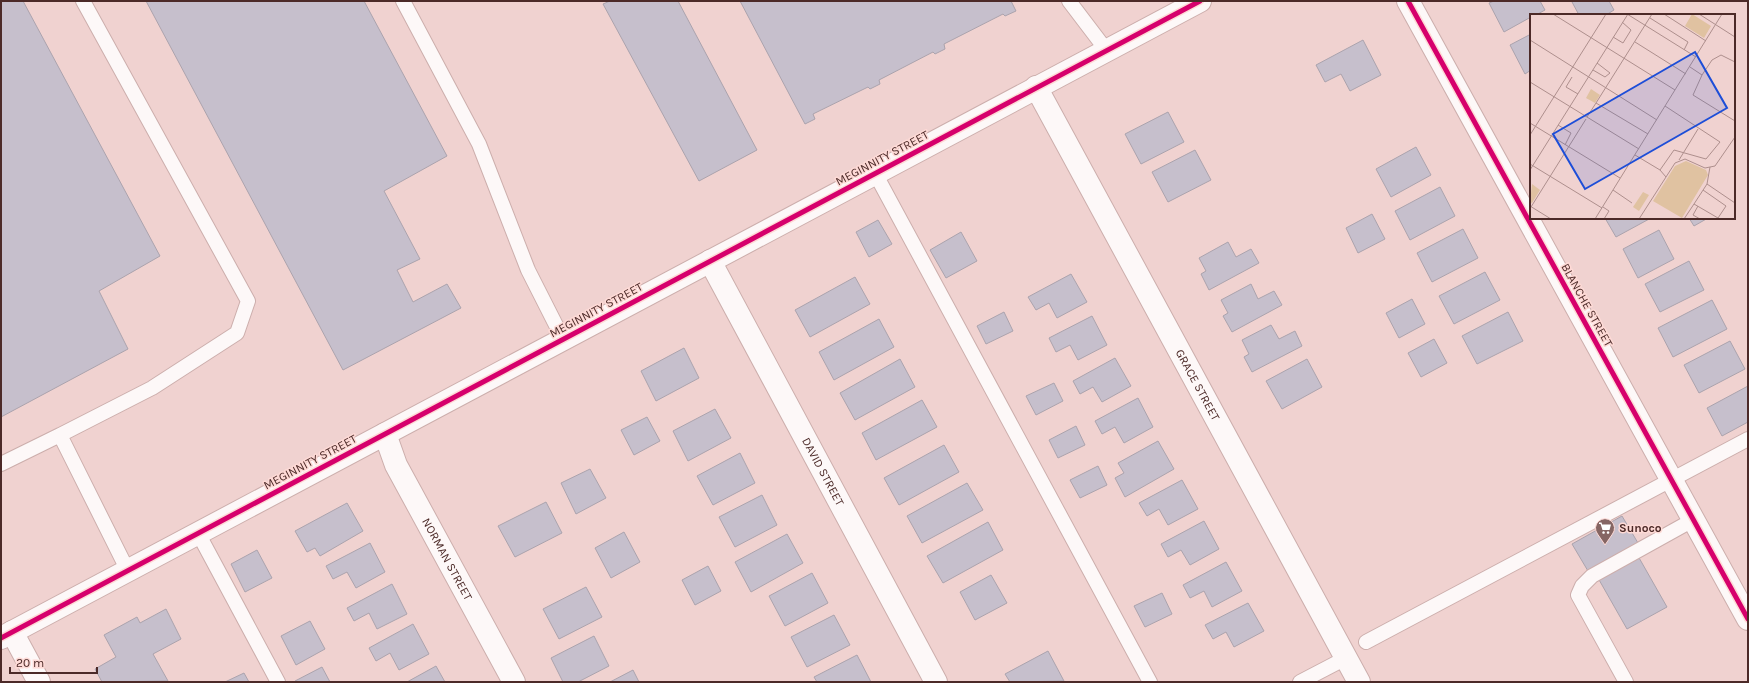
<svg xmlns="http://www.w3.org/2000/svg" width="1749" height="683" viewBox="0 0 1749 683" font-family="Karla,sans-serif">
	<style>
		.building { fill: #c6bfcc; stroke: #aba3ad }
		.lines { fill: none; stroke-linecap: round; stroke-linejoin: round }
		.lane-casing { stroke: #ccaeac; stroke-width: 16 }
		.street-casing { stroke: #ccaeac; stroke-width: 24 }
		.lane { stroke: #fdf8f8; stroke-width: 14 }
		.street { stroke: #fdf8f8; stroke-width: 22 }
		.cycleway-casing { stroke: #fedad6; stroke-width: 8 }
		.cycleway { stroke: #d6006c; stroke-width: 5 }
		.labels { text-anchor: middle; stroke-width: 3; stroke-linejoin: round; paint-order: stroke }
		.street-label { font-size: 12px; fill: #4c2a28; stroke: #fedad6 }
		.poi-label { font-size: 12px; font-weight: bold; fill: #4c2a28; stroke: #fedad6; text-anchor: start }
		.inset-road { fill: none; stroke: #ae8f8d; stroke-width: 1 }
		.view { fill: #1d4ed8; fill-opacity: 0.15; stroke: #1d4ed8; stroke-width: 2 }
		.inset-edge { fill: none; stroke: #4c2a28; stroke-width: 2 }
	</style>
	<rect width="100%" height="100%" fill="#f0d2d0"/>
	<path class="building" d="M1,1H23L160,256L99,291L128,349L1,417Z
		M146,1H364L447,156L384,191L420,259L397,270L413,302L447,284L461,308L343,370Z
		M610,1H678L757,150L699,181L603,4Z
		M740,1H1011L1016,11L1005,16L1003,14L944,44L945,49L935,54L933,52L879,80L880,84L870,89L868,87L813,114L815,119L805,124Z
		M1494,1H1540L1545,10L1536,15H1531V17L1504,32L1489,3Z
		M1574,1H1609L1614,10L1606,15H1579L1572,2Z
		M1531,34V70L1525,74L1510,45Z
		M1363,40L1381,75L1350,91L1341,74L1325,82L1316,65Z
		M1168,112L1184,142L1141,164L1125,134Z
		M1416,147L1431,175L1391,197L1376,169Z
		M1195,150L1211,180L1168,202L1152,172Z
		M1440,187L1455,216L1410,240L1395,211Z
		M1372,214L1385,239L1358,253L1346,228Z
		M1605,218H1651L1616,237Z
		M1689,218H1708L1694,226Z
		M878,220L892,244L869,257L856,232Z
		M1463,229L1478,258L1432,282L1417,253Z
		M1659,230L1674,259L1638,278L1623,249Z
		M961,232L977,261L946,278L930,250Z
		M1228,242L1236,257L1251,249L1259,263L1209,290L1201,274L1206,271L1199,258Z
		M1689,261L1704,290L1660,312L1645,284Z
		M1485,272L1500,300L1454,324L1439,296Z
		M1071,274L1087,302L1057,318L1049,303L1036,310L1028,297Z
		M855,277L870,304L810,337L795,310Z
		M1251,284L1258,299L1274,291L1282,305L1232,332L1223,316L1228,313L1221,300Z
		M1412,299L1425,324L1399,338L1386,313Z
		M1712,300L1727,329L1673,357L1658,328Z
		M1004,312L1013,331L986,344L977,326Z
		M1508,312L1523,341L1477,364L1462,336Z
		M1092,316L1107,345L1078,360L1070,345L1056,352L1049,338Z
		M879,319L894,347L834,380L819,352Z
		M1271,325L1279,339L1295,331L1302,346L1252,372L1244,357L1249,354L1242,340Z
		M1434,339L1447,363L1421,377L1408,353Z
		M1730,341L1745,369L1699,393L1684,365Z
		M684,348L699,378L656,401L641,371Z
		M1115,358L1131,386L1102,402L1093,387L1080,394L1073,381Z
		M900,359L915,387L855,420L840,393Z
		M1307,359L1322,387L1282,409L1266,381Z
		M1054,383L1063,401L1036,415L1026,396Z
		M1748,386V422L1722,436L1707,408Z
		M1138,398L1153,427L1124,443L1115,427L1102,434L1095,421Z
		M922,400L937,427L876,460L862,433Z
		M715,409L731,438L688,461L673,431Z
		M647,417L660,441L634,455L621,430Z
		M1076,426L1085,445L1058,458L1049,440Z
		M1158,441L1174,469L1125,497L1115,478L1124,473L1118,463Z
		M944,445L959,472L899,505L884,478Z
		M740,453L755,483L713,505L697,476Z
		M1098,466L1107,485L1080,498L1070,480Z
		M590,469L606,498L576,514L561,483Z
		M1182,480L1198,509L1168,525L1159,509L1147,516L1139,503Z
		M967,483L983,510L922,543L907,516Z
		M762,495L777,525L735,547L719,517Z
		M546,502L562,533L515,557L498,526Z
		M347,503L363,531L320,556L315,548L307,552L295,531Z
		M1622,516L1638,543L1588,571L1572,544Z
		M1204,521L1219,549L1190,565L1181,550L1168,557L1161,544Z
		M988,522L1003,550L943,583L927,556Z
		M624,532L640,562L611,578L595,548Z
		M787,534L803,563L751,592L735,562Z
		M370,543L385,572L356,588L347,572L333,579L326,566Z
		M257,550L272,578L245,592L231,564Z
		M1638,556L1667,607L1627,629L1598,578Z
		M1226,562L1242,591L1212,607L1204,591L1190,598L1183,585Z
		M708,566L721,591L695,605L682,580Z
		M812,573L828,603L785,626L769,596Z
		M991,575L1007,603L975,620L960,592Z
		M392,584L407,614L377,629L369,613L354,621L347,608Z
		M586,587L602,617L559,639L543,609Z
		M1162,593L1172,614L1145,627L1134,606Z
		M1248,603L1264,631L1234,647L1226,632L1213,639L1205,625Z
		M166,609L181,639L153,654L168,681L102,682L95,669L116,657L104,635L137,617L140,623Z
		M834,615L850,645L807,667L791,637Z
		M310,621L325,649L296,665L281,636Z
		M413,624L429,654L399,670L390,653L376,661L369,648Z
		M594,636L609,666L578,682H563L551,658Z
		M1048,651L1064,681L1010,682L1005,674Z
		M857,655L871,682H817L814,677Z
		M436,666L445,682H407Z
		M322,667L330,682H296L295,681Z
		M633,670L639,682H610Z
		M244,673L249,682H225Z"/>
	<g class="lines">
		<g class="lane-casing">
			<path id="lane" d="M403,1L479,144L528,270L563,339
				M1069,1L1107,51
				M875,173L1150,682
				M60,435L152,388L237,333L248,301L83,1
				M1,464L60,435L128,571
				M198,533L278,682
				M1366,642L1748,439
				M1300,682L1346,658
				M1626,682L1578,595L1582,586L1592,576L1693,520"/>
		</g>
		<g class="street-casing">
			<g id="street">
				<path d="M1408,1L1748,619"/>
				<path id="s1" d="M1036,87L1359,682"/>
				<path id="s2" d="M710,261L936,682"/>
				<path id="s3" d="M385,434L396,465L514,682"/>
				<path d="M12,632L39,682"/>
				<path d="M1,638L1200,1"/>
			</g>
		</g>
		<use href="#lane" class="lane"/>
		<use href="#street" class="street"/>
		<g class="cycleway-casing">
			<path id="cycleway" d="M1408,1L1748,619
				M1,638L1200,1"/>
		</g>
		<use href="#cycleway" class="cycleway"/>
	</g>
	<defs>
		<g id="supermarket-pin" transform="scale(1)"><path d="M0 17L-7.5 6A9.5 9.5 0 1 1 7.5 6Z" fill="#856563" stroke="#fedad6"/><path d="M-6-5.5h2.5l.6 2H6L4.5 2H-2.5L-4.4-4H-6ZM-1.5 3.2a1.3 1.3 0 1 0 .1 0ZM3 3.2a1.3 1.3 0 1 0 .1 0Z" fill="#fff"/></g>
	</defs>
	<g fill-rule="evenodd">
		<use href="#supermarket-pin" x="1605" y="528"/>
	</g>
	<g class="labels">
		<g class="street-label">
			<text transform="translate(882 158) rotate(-28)" y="4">MEGINNITY STREET</text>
			<text transform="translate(1587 305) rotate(61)" y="4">BLANCHE STREET</text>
			<text transform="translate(596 310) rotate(-28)" y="4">MEGINNITY STREET</text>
			<text dy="4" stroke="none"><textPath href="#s1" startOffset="339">GRACE STREET</textPath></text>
			<text transform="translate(310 462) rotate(-28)" y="4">MEGINNITY STREET</text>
			<text dy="4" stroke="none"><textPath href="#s2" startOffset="239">DAVID STREET</textPath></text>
			<text dy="4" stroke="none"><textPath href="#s3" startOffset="140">NORMAN STREET</textPath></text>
		</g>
		<g class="poi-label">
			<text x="1619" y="532">Sunoco</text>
		</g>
	</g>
	<g transform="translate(1530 14)">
		<rect width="205" height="205" fill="#f0d2d0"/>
		<path d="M162,0L181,12L174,24L155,12ZM61,75L70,81L65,89L56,84ZM156,147L176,156L178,161L152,204L123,187L145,152ZM2,170L10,176L2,189L0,188ZM113,178L119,181L109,197L103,193Z" fill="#e0c2a1"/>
		<path class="inset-road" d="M23,0L145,76M97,0L166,43M134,0L176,27M169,0L205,23M120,4L158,28L154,36M83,23L93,29L101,16L92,8M0,26L127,106M105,28L156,60M160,53L172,61L182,46L191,41L205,48M63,56L75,63L80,59L67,49M172,61L163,81L205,107M42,63L36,73L48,80M0,68L109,135M66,89L122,0M57,103L66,89L118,120M0,109L90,164M28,111L41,119L35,131M0,121L76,0M105,141L130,156L136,163M149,146L168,115M0,150L72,194M180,153L177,170L205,189M0,156L98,0M130,156L144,136L176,145L190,128L135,92M83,176L102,189M173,176L196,192L188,204L164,190L177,170M0,192L21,205M168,192L163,201L170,205M1,193L56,105M73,193L79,197L74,205M65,205L192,0M109,205L145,149L155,145L175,154L185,152L205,123M154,205L164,190"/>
		<path class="view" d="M165,38L197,94L55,175L23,120Z"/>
		<rect width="205" height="205" class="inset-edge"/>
	</g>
	<rect width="1749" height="683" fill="none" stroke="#4c2a28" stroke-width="4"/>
	<path d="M10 667v6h87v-6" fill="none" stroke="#4c2a28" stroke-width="2"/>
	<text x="16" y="667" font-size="12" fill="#4c2a28" stroke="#fedad6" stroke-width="3" paint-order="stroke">20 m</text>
</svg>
